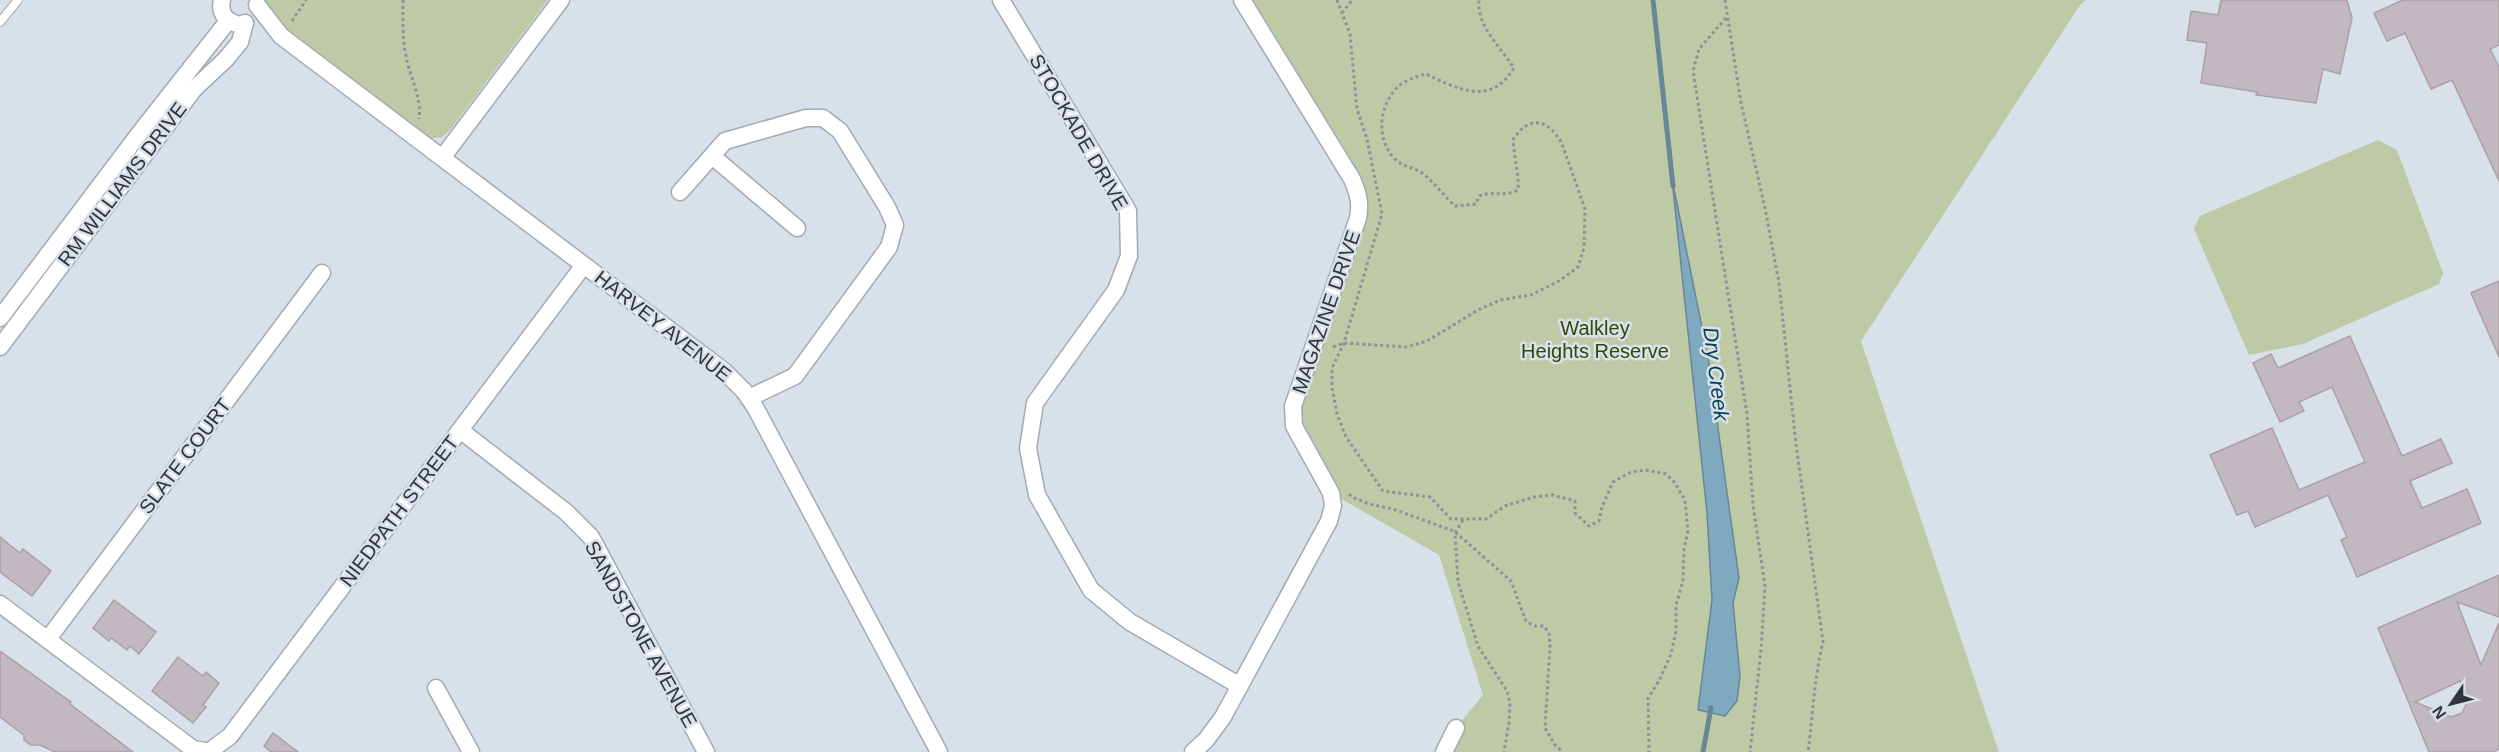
<svg xmlns="http://www.w3.org/2000/svg" width="2499" height="752" viewBox="0 0 2499 752" font-family="Helvetica,sans-serif">
	<style>
		.green { fill: #becaa5 }
		.water { fill: #7fa9bf; stroke: #688696; stroke-width: 1.5 }
		.lines { fill: none; stroke-linecap: round; stroke-linejoin: round }
		.stream { stroke: #688696; stroke-width: 5 }
		.building { fill: #c2b8bf; stroke: #aaa0a6; stroke-width: 1.5; fill-rule: evenodd }
		.service-casing { stroke: #a2aab2; stroke-width: 10 }
		.minor-casing { stroke: #a2aab2; stroke-width: 19 }
		.path { stroke: #8d9399; stroke-width: 3; stroke-dasharray: 3 3; stroke-linecap: butt }
		.service { stroke: #fff; stroke-width: 8 }
		.minor { stroke: #fff; stroke-width: 16 }
		.labels { text-anchor: middle; stroke-width: 5; stroke-linejoin: round; paint-order: stroke }
		.street-label { font-size: 20px; fill: #313438; stroke: #d8e0e9 }
		.park-label { font-size: 20px; fill: #374505; stroke: #d8e0e9 }
		.water-label { font-size: 21px; font-style: italic; fill: #044057; stroke: #d8e0e9 }
	</style>
	<rect width="100%" height="100%" fill="#d8e0e9"/>
	<path class="green" d="M262,0H548L450,130L442,137L424,139L284,33Z
		M1242,0H2086L2080,5L1861,341L1999,752H1444L1456,728L1483,695L1439,555L1331,493L1292,415L1360,204Z
		M2378,140L2397,150L2443,273L2439,284L2303,344L2249,355L2194,229L2200,216Z"/>
	<path class="water" d="M1672,179L1708,357L1739,578L1733,603L1740,676L1737,701L1725,716L1698,710L1712,600L1707,513Z"/>
	<g class="lines">
		<path class="stream" d="M1653,0L1673,186
			M1703,752L1711,708"/>
	</g>
	<path class="building" d="M2221,0H2347L2352,18L2340,74L2323,69L2316,103L2256,95L2257,92L2201,83L2207,43L2187,40L2191,11L2218,15Z
		M2403,0H2499V45L2490,49L2499,67V181L2452,80L2431,89L2405,33L2387,41L2374,13Z
		M2499,281V357L2471,293Z
		M2350,336L2402,456L2441,439L2452,463L2410,481L2422,508L2467,489L2481,523L2357,577L2341,540L2347,537L2328,495L2255,527L2248,511L2237,515L2210,455L2272,428L2299,490L2365,462L2332,387L2299,402L2304,411L2280,422L2253,363L2271,354L2278,368Z
		M0,537L20,553L23,549L51,571L32,596L0,572Z
		M2499,575V617L2457,602L2481,665L2499,623V749L2493,752H2429L2378,628ZM2460,681L2468,700L2462,713L2451,717L2415,702Z
		M114,600L156,632L139,654L130,646L127,650L111,638L109,641L93,628Z
		M0,651L71,702L70,704L133,752H55L40,745H31L24,740V735L0,717Z
		M178,657L203,676L206,672L219,683L203,705L206,707L193,723L152,691Z
		M273,733L298,752H271L264,746Z"/>
	<g class="lines">
		<g class="service-casing">
			<path id="service" d="M0,22L18,0"/>
		</g>
		<g class="minor-casing">
			<path id="minor" d="M222,0C219,12 225,21 237,24
				M1001,0L1128,211L1129,256L1116,290L1035,403L1028,448L1037,495L1091,590L1130,622L1240,686
				M257,5L281,36L724,371L744,391L755,407L939,752
				M712,156L797,228
				M442,158L561,0
				M680,192L725,141L806,118H823L840,131L887,207L895,225L889,247L795,376L749,398
				M0,318L142,130L228,21
				M0,347L194,89L226,59L240,42L245,23
				M460,430L566,512L591,537L706,752
				M0,604L193,749L211,752
				M48,639L322,273
				M436,688L471,752
				M210,751L230,736L584,265
				M1193,752L1206,740L1223,717L1329,521L1333,506L1331,493L1294,426L1293,406L1358,218C1361,203 1358,193 1352,179L1242,0
				M1444,752L1456,728"/>
		</g>
		<path class="path" d="M403,0C403,19 402,37 406,56C410,78 422,97 419,119
			M1337,0L1350,34L1357,109L1367,139L1382,214L1344,343L1332,368V387L1337,414L1346,437L1383,491L1430,497L1451,519H1486L1505,506L1534,497L1552,495L1575,501V513L1589,526L1599,521L1602,507L1613,482L1631,472L1646,470L1666,474L1675,483L1685,500L1688,531L1684,549L1683,581L1676,605V631L1671,654L1659,681L1648,698L1649,752
			M1725,0L1741,103L1765,208L1779,283L1796,444L1823,642C1814,678 1813,715 1808,752
			M1342,13L1352,0
			M1726,18L1699,49L1693,71L1747,414L1753,505L1765,586L1761,650L1750,752
			M292,21L306,0
			M1333,347L1344,343L1406,347L1427,341L1478,310L1500,300L1531,295L1559,281L1578,267L1584,248L1585,209L1562,144C1549,119 1529,114 1513,140C1514,157 1519,172 1518,190C1502,198 1493,190 1479,196L1476,204L1455,206C1444,196 1434,182 1422,173C1414,167 1403,167 1396,160C1375,140 1378,104 1400,85C1407,80 1417,76 1426,74C1458,89 1490,107 1514,68C1500,46 1477,27 1479,0
			M1349,494L1352,497L1369,504L1393,509L1454,531L1511,581L1526,621L1534,626H1543L1549,632L1550,646L1545,728L1555,745L1563,752
			M1463,520L1455,533L1458,582L1478,646L1507,691L1510,703L1509,723L1504,752"/>
		<use href="#service" class="service"/>
		<use href="#minor" class="minor"/>
	</g>
	<g class="labels">
		<g class="street-label">
			<text transform="translate(1079 132) rotate(60)" y="7">STOCKADE DRIVE</text>
			<text transform="translate(122 184) rotate(-53)" y="7">RM WILLIAMS DRIVE</text>
			<text transform="translate(1326 312) rotate(-71)" y="7">MAGAZINE DRIVE</text>
			<text transform="translate(663 326) rotate(38)" y="7">HARVEY AVENUE</text>
			<text transform="translate(185 456) rotate(-53)" y="7">SLATE COURT</text>
			<text transform="translate(399 511) rotate(-53)" y="7">NIEDPATH STREET</text>
			<text transform="translate(641 634) rotate(61)" y="7">SANDSTONE AVENUE</text>
		</g>
		<g class="park-label">
			<text x="1595" y="335">Walkley<tspan x="1595" dy="23">Heights Reserve</tspan></text>
		</g>
		<g class="water-label">
			<text transform="translate(1716 374) rotate(83)" y="7">Dry Creek</text>
		</g>
	</g>
	<g transform="translate(2451 704) rotate(235)" stroke="#d8e0e9" stroke-width="4.5" paint-order="stroke">
	<path d="M0-4.5L10 22L0 15L-10 22Z" fill="#313438"/>
	<text y="-9" font-size="16" font-weight="bold" text-anchor="middle" fill="#313438">N</text>
	</g>
</svg>
